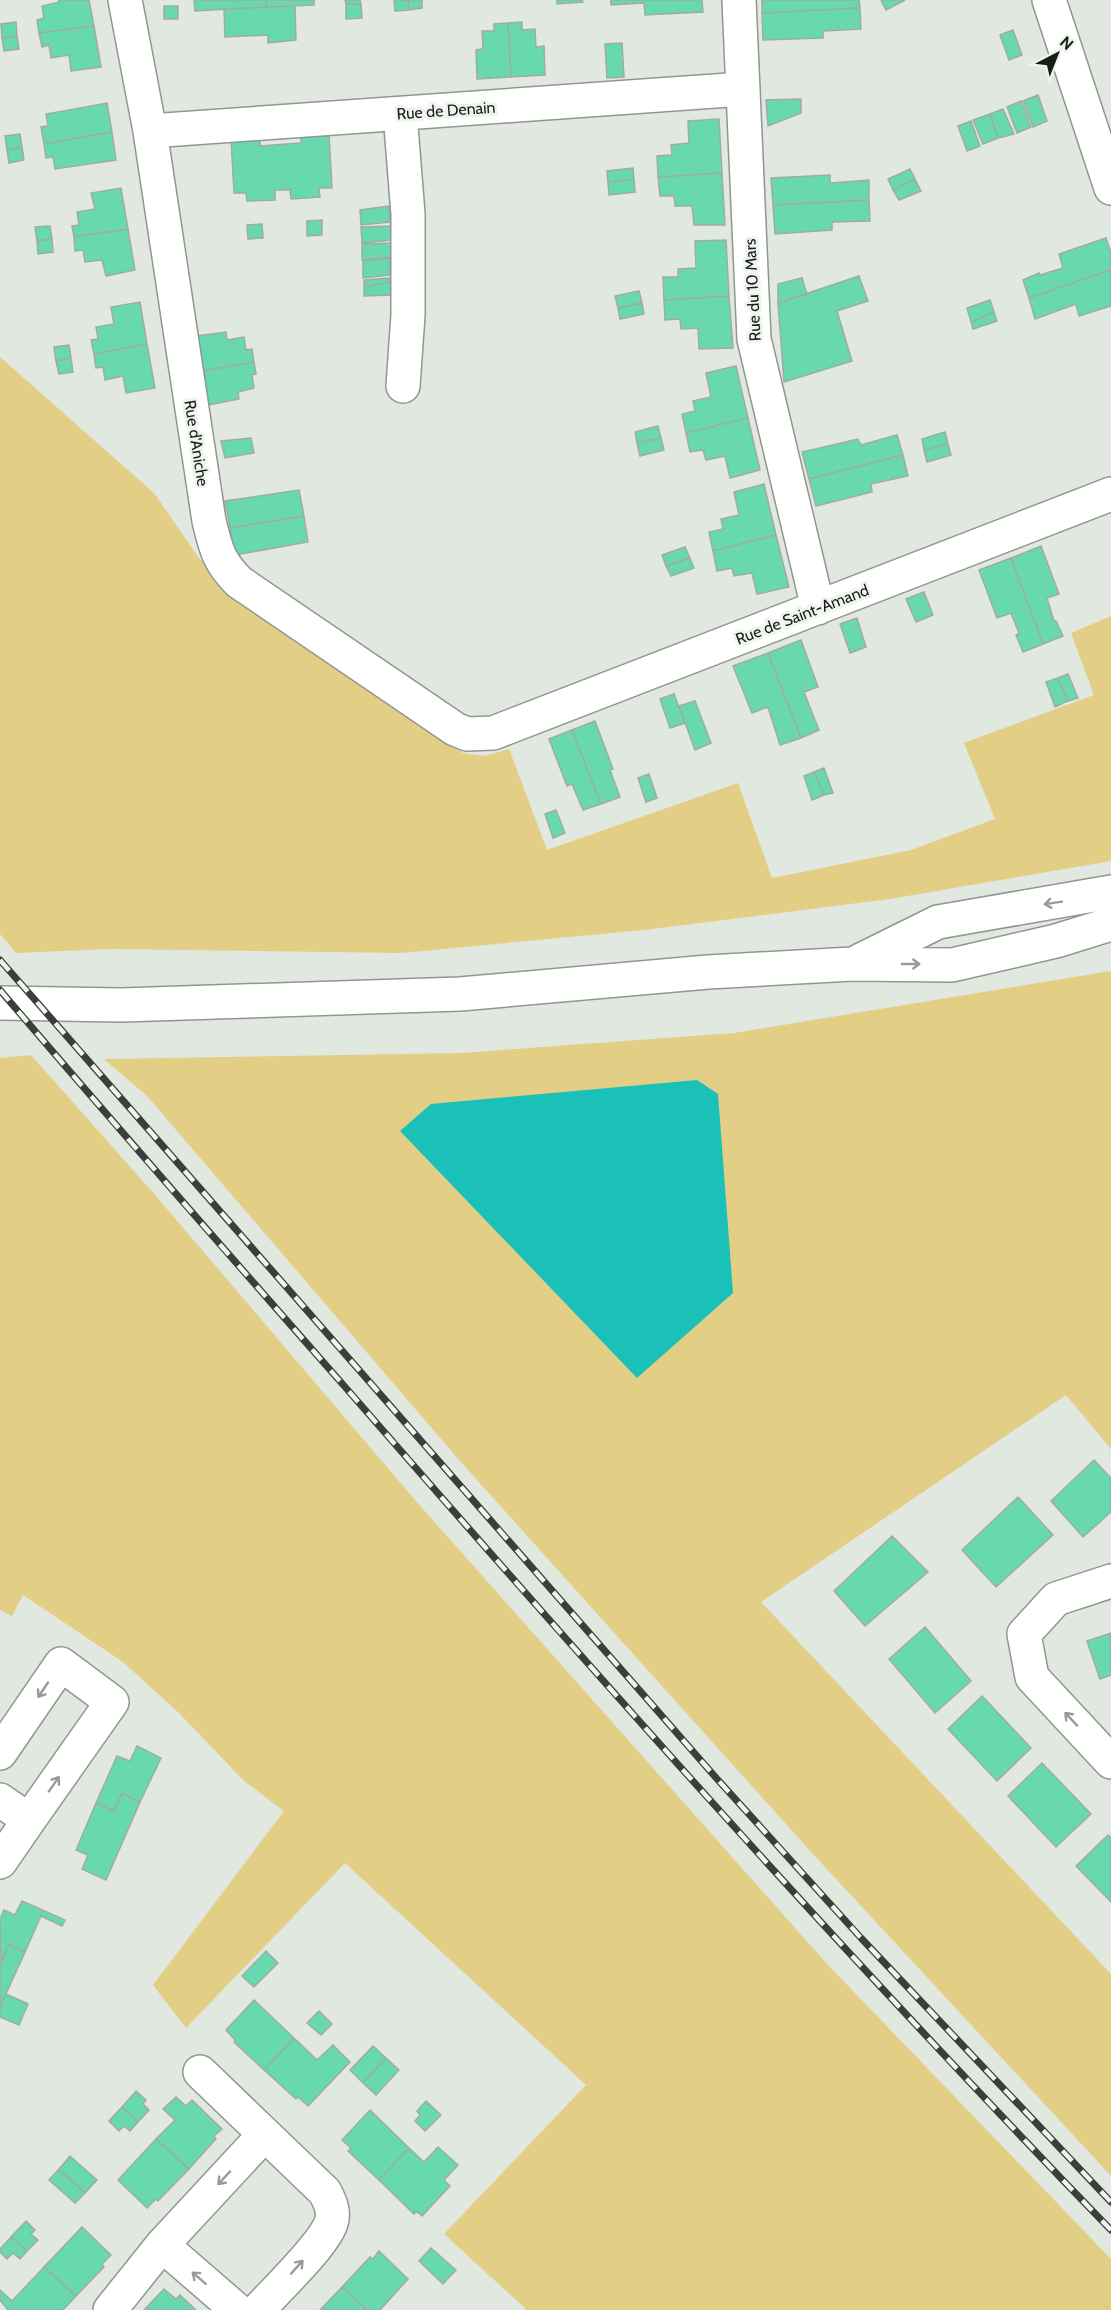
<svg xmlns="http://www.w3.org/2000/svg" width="1111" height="2310" viewBox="0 0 1111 2310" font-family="Cabin,sans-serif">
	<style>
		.green { fill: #e3ce86 }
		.water { fill: #1bc0b9 }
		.building { fill: #68d9ae; stroke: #a0aba6; stroke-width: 1.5 }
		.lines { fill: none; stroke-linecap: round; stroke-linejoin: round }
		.minor-casing { stroke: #90978f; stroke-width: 36 }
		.major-casing { stroke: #90978f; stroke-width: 36 }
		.minor { stroke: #fff; stroke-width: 33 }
		.major { stroke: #fff; stroke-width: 33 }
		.rail-casing { stroke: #3b3f3b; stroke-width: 7 }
		.rail { stroke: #eef5ed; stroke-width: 4.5; stroke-dasharray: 14; stroke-linecap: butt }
		.oneway { stroke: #989998 }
		.labels { text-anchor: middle; stroke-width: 6; stroke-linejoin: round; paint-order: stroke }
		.street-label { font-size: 16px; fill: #191c19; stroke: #eef5ed }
	</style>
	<rect width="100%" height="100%" fill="#e1e8e0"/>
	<path class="green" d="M0,357L154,493L199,558L235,596L463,753L484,756L509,749L547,850L738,783L772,878L911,850L995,819L964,743L1094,695L1071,633L1111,616V861L890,899L644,930L401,953L111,949L16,953L0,934Z
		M1111,971V1449L1066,1395L761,1602L1111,1974V2176L812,1853L459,1460L147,1096L104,1059L461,1053L734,1033Z
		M31,1055L156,1196L415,1500L828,1965L1111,2259V2310H527L444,2234L586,2085L345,1863L186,2028L153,1985L284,1811L244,1781L179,1713L123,1662L23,1595L12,1616L0,1610V1058Z"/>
	<path class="water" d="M697,1080L718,1094L733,1293L637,1378L400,1131L431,1104Z"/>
	<path class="building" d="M59,0H89L94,26L39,33L37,20L44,18L42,6L59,2Z
		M194,0H266V7L195,11Z
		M266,0H314V5L266,7Z
		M345,0H360L361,4H346Z
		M394,0H408L409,10L395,11Z
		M408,0H422V8L409,10Z
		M557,0H582L583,2L557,4Z
		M611,0H702L703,12L645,15L644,3L611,5Z
		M762,0H859L860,8L762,13Z
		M881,0H905L886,10Z
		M346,4H361L362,18L346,19Z
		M164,6H178V19H164Z
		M295,6L296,40L268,43V35L225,37L224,9Z
		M860,8L861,29L823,31V38L763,40L762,13Z
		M16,22L17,36L2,38L1,24Z
		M522,22V30L535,29L536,47L544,46L545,75L511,77L508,23Z
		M508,23L511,77L477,79L476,50L483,49L482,31H494V24Z
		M94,26L101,67L71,71L69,55L51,58L49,45L42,47L39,33Z
		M1013,30L1022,55L1009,60L1000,35Z
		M17,36L19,49L4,51L2,38Z
		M622,43L624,77L607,78L605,44Z
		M1038,95L1047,121L1033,127L1023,101Z
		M801,99V113L768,126L766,100Z
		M1021,101L1031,127L1017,133L1007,107Z
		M107,103L112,132L44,144L41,127L48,126L46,114Z
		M1003,109L1014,134L998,138L990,114Z
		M990,114L998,138L983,144L973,120Z
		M719,119L722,173L658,177L657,156L672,155L671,145L689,143L688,121Z
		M971,121L980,146L967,151L958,126Z
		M112,132L116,160L55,169L53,157L46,158L44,144Z
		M329,133L332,188H319L320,197L291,199L290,190H275V200L247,201L246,193H234L231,139L260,137V146L301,143V135Z
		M20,134L22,147L7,150L5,136Z
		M22,147L24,160L9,163L7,150Z
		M633,168L634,179L608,182L607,171Z
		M910,169L915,179L893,190L888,179Z
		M722,173L725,225H694L692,206H675L674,196H660L658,177Z
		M830,175V183L869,180V200L773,205L771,178Z
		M634,179L635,192L609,195L608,182Z
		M915,179L921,191L899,200L893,190Z
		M121,188L128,229L74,237L72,226L79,225L77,212L95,209L91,193Z
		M869,200L870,221L832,222V230L775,234L773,205Z
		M389,206L390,222L361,225L360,210Z
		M322,220V235L307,236V221Z
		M262,224L263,238L248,239L247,225Z
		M50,226L52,239L37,241L35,227Z
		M390,226L392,240L362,243L361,227Z
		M128,229L135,270L106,276L102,260L85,262L83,250L75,251L74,237Z
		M1106,238L1111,253V270L1029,298L1023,280L1039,273L1040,275L1063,268L1059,254Z
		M52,239L53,252L38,254L37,241Z
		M726,240L729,296L664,300L663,277H678V269L696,268L695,241Z
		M391,243L392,257L362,260V244Z
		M390,258V275L363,278V261Z
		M1111,270V306L1079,316L1076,304L1035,319L1029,298Z
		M859,276L868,301L837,311L852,361L784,382L778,303Z
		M390,278V282L364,287V280Z
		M802,278L807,294L778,303V284Z
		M390,282L391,295L364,296V287Z
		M639,291L642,303L618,308L615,296Z
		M729,296L733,348L699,349L698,328L681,329L680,319L665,320L664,300Z
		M990,300L994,312L971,322L967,308Z
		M140,302L147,344L94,354L91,340L98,339L96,327L114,324L111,307Z
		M642,303L644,314L620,319L618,308Z
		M994,312L997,321L973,329L971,322Z
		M226,332L227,340L244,337L246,350L252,349L254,362L202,371L197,336Z
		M147,344L155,388L126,393L123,376L105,380L103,367L96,368L94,354Z
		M69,345L71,358L56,361L54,347Z
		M71,358L73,372L59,374L56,361Z
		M254,362L256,374L252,375L254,388L238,392L239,399L208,405L202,371Z
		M736,366L748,418L686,433L682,414L695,411L693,401L711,397L706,373Z
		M748,418L760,470L730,478L725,456L706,460L703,450L690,452L686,433Z
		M658,426L661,438L637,443L635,432Z
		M945,432L948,444L924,450L922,439Z
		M897,435L903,455L809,479L802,452L858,439L861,445Z
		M251,438L254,453L225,458L221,441Z
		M661,438L664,450L640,456L637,443Z
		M948,444L951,455L927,462L924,450Z
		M903,455L908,476L871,484L872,492L816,506L809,479Z
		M764,484L776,535L713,551L709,532L723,529L721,519L739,515L734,492Z
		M299,490L304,516L230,528L225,501Z
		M304,516L308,542L235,555L230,528Z
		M776,535L789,587L757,594L752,573L734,576L732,568L717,571L713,551Z
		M1041,546L1059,594L1047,598L1054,621H1056L1063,636L1043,644L1011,558Z
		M685,547L690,558L666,566L662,555Z
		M690,558L694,568L671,576L666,566Z
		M1011,558L1043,644L1023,652L1016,635L1019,633L1011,613L997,618L979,570Z
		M924,592L933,615L916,622L906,599Z
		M857,618L866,647L850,653L840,624Z
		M801,640L818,687L804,692L819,730L801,738L768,653Z
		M768,653L801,738L780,745L768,707L752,713L733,666Z
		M1068,674L1078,698L1068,701L1058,678Z
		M1058,678L1068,701L1055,707L1046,682Z
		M674,694L685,723L670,728L660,699Z
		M695,701L711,743L695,750L679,706Z
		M595,721L613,769L610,770L620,797L601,804L572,730Z
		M572,730L601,804L583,810L572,784L567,786L549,739Z
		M824,768L833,793L824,795L814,772Z
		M814,772L824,795L812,800L804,776Z
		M649,774L657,798L646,802L638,778Z
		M556,810L565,833L553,838L545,814Z
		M1094,1460L1111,1478V1512L1083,1537L1051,1501Z
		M1018,1497L1053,1535L996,1587L962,1550Z
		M892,1536L928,1572L865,1626L834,1591Z
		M925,1627L971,1681L935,1713L889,1659Z
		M1111,1633V1675L1100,1679L1087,1641Z
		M982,1696L1031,1748L997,1781L948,1729Z
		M137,1746L161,1758L140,1802L122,1793L114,1811L96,1803L117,1756L130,1761Z
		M1042,1763L1091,1814L1056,1847L1008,1796Z
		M122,1793L140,1802L106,1880L82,1869L88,1855L76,1850L96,1803L114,1811Z
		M1108,1835L1111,1838V1902L1076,1866Z
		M22,1901L65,1920L62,1926L41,1916L25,1952L9,1944L1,1964L0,1919L4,1910L15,1915Z
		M9,1944L25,1952L0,2007V1964Z
		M266,1951L278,1963L254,1987L242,1976Z
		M6,1994L28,2004L19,2025L0,2017V2007Z
		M254,2000L294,2038L264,2070L234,2042L235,2040L226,2030Z
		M319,2011L332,2024L321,2035L307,2023Z
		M294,2038L317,2060L333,2045L350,2062L308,2106L298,2097L296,2099L264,2070Z
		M373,2046L386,2058L363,2083L350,2070Z
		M386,2058L399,2070L376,2095L363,2083Z
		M136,2091L146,2100L143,2104L149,2110L138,2122L122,2107Z
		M176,2097L186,2106L192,2100L222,2129L214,2136L216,2139L189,2169L156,2139L175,2120L163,2109Z
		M426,2101L441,2115L425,2131L415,2121L420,2115L417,2111Z
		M122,2107L138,2122L130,2131L124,2126L119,2131L109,2121Z
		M370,2110L409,2148L379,2180L348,2151L351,2148L342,2140Z
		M156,2139L189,2169L158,2201L156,2199L147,2208L118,2180Z
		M438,2147L458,2165L444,2180L450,2186L422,2216L416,2211L414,2214L379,2180L409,2148L424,2162Z
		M70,2156L97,2180L85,2193L59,2169Z
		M59,2169L85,2193L75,2203L49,2180Z
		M26,2221L35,2230L31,2234L38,2240L27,2251L11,2237Z
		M82,2227L111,2255L102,2264L104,2267L76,2296L44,2267Z
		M11,2237L27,2251L20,2259L13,2253L7,2259L0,2252V2249Z
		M431,2248L456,2270L443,2284L419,2261Z
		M379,2251L408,2279L380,2310H367L342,2287L370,2257L373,2259Z
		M44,2267L76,2296L63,2310H8L0,2300V2290L12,2301Z
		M342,2287L367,2310H320Z
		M164,2289L176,2299L180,2295L196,2310H144Z"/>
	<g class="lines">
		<g class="minor-casing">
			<path id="minor" d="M125,0L150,131L209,521C216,549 218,561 239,582L455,729L467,734L493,733L1111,494
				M739,0L754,339L818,608
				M1049,0L1111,188
				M400,114L408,214V315L403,386
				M150,131L743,89
				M1111,1581L1056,1599L1024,1634L1032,1677L1111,1762
				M0,1753L61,1664L112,1702L29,1820L0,1800
				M0,1862L29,1820
				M200,2072L325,2192C330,2202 335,2212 331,2223C323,2246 276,2290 258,2310
				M162,2245L237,2310
				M110,2310L162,2245L264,2135"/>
		</g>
		<g class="major-casing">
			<path id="major" d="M859,961L938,922L1111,892
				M0,1003L121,1005L460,994L708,972L852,964L952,965L1056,941L1111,924"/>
		</g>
		<use href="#minor" class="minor"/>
		<use href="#major" class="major"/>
		<g class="rail-casing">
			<path id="rail" d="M0,960L718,1780L861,1938L1111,2202
				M0,990C114,1124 230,1256 346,1388C595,1674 847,1958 1111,2230"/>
		</g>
		<use href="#rail" class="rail"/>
	</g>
	<defs><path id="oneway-shaft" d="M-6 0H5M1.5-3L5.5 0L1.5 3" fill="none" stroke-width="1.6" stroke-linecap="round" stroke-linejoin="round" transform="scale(1.5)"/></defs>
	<g class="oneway">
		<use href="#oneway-shaft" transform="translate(1053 903) rotate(171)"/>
		<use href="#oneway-shaft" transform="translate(911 964)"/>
		<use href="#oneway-shaft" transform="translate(43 1690) rotate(124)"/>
		<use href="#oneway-shaft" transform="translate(1071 1719) rotate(-133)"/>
		<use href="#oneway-shaft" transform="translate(54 1784) rotate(-55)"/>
		<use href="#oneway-shaft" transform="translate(224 2178) rotate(133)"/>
		<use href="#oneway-shaft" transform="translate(297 2267) rotate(-48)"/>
		<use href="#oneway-shaft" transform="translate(199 2278) rotate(-139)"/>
	</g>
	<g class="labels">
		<g class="street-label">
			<text transform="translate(446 110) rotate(-4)" y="6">Rue de Denain</text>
			<text transform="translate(752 290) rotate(-93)" y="6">Rue du 10 Mars</text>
			<text transform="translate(197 443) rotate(81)" y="6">Rue d'Aniche</text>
			<text transform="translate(802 614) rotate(-21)" y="6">Rue de Saint-Amand</text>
		</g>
	</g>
	<g transform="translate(1057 54) rotate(42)" stroke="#eef5ed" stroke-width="4.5" paint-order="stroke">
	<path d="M0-4.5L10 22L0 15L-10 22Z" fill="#191c19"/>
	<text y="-9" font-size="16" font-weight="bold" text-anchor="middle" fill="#191c19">N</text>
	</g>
</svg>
